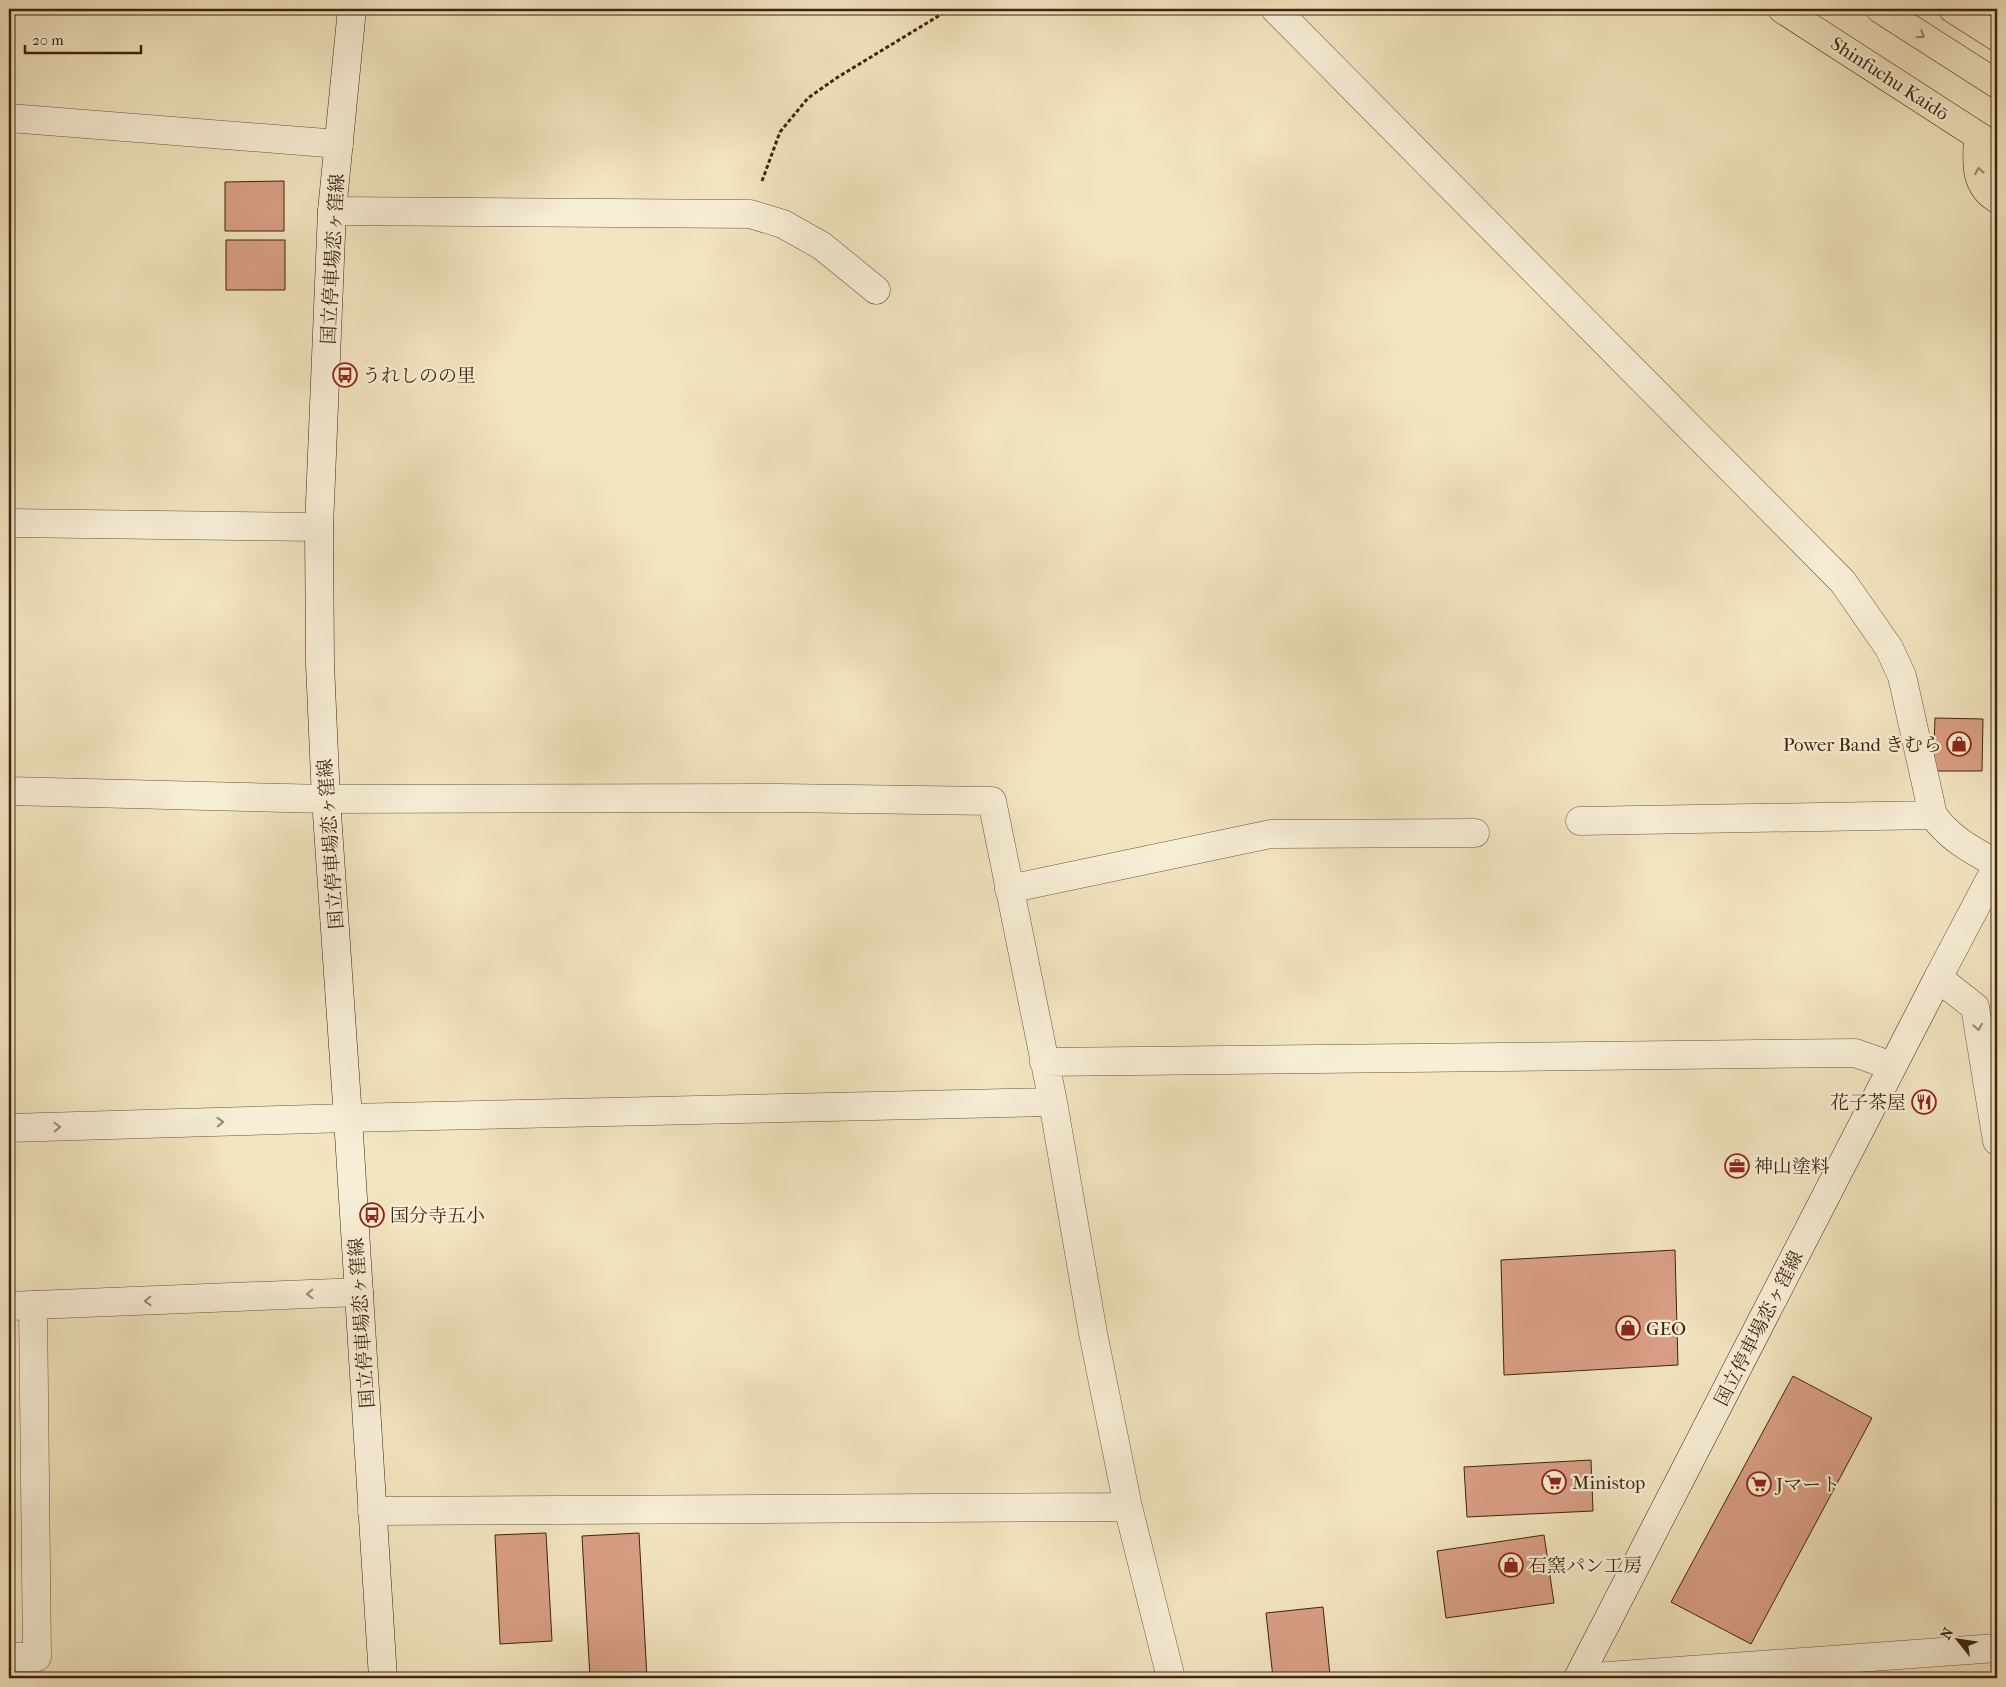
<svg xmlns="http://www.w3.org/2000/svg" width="2006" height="1687" viewBox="0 0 2006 1687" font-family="'IM FELL French Canon','Noto Serif JP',serif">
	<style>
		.building { fill: #d99f86; stroke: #3e2312 }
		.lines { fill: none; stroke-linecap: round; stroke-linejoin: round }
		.minor-casing { stroke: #6b543e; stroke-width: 29 }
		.tertiary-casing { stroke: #6b543e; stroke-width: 29 }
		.secondary-casing { stroke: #3e2312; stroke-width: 29 }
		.primary-casing { stroke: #3e2312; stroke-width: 29 }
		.path { stroke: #3e2312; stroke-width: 3; stroke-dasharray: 4 2.5; stroke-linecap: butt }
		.minor { stroke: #f7eed6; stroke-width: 28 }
		.tertiary { stroke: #f7eed6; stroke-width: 28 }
		.secondary { stroke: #f7eed6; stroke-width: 28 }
		.primary { stroke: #f2e5c0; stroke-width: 28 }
		.oneway { stroke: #988469 }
		.oneway2 { stroke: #9a8874 }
		.labels { text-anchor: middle; stroke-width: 4.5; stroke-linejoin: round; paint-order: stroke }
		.street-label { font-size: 19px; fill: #3e2312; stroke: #f7eed6 }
		.poi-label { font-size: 19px; fill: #3e2312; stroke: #f7eed6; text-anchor: start }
	</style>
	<rect width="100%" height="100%" fill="#f2e5c0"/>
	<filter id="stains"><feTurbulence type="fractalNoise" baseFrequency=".004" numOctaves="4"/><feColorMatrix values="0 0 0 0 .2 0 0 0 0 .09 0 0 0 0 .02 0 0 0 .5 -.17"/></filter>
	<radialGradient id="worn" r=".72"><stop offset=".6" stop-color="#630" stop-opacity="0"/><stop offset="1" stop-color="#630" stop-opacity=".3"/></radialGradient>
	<path class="building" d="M284,181V231H225V182Z
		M226,240H285V290H226Z
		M1935,718L1983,719L1982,771H1933Z
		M1675,1250L1678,1365L1504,1375L1501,1260Z
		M1793,1376L1872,1418L1751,1644L1671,1602Z
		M1591,1460L1593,1511L1467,1517L1464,1467Z
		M546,1533L552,1641L500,1644L495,1535Z
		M639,1533L647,1678H590L582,1536Z
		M1544,1535L1554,1603L1446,1618L1437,1551Z
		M1323,1607L1330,1675L1300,1678H1273L1266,1613Z"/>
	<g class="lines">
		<g class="minor-casing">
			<path id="minor" d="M1275,9L1843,582L1889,648L1902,676L1933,815C1950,839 1972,850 1997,864
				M9,118L339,144
				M332,211L750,214L783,224L822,246L876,290
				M9,523L319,527
				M9,791L326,799L780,798L992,801L1053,1102L1093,1333L1128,1507L1171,1678
				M1580,821L1933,815
				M1009,889L1271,834L1475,833
				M1938,978L1975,1007L1997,1141
				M1044,1062L1855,1053L1892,1066
				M9,1128L348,1118L1053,1102
				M9,1306L359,1292
				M372,1511L1128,1507
				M9,1657H37L33,1305
				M1580,1678L1997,1648"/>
		</g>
		<g class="tertiary-casing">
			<path id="tertiary" d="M1938,978L1997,866"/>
		</g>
		<g class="secondary-casing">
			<path id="secondary" d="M352,9L332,211L319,527L320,664L326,799L348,1118L383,1678
				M1578,1678L1938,978"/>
		</g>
		<g class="primary-casing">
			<path id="primary" d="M1782,9L1997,148
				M1880,9L1997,84
				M1953,9L1997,37
				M1978,136C1977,161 1973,184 1997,199"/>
		</g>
		<path class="path" d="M762,181L780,132L808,98L838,77L950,9"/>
		<use href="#minor" class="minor"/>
		<use href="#tertiary" class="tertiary"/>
		<use href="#secondary" class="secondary"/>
		<use href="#primary" class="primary"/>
	</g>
	<defs><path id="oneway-chevron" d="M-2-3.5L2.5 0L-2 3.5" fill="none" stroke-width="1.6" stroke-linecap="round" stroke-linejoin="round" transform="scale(1.25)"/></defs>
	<g class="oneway">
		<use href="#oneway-chevron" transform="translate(1921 35) rotate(33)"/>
		<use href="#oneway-chevron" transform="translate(1979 171) rotate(-100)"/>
	</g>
	<g class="oneway2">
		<use href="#oneway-chevron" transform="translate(1978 1027) rotate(80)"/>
		<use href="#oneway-chevron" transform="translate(220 1122) rotate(-2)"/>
		<use href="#oneway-chevron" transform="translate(57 1127) rotate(-2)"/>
		<use href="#oneway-chevron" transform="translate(310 1294) rotate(178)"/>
		<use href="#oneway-chevron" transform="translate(148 1301) rotate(178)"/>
	</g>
	<defs>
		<g id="bus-ring" transform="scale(1.25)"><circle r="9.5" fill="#f7eed6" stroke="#8f2418" stroke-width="1.5"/><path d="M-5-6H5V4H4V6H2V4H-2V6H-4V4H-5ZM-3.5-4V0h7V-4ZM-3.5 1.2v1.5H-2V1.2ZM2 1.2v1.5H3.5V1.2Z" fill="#8f2418"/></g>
		<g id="shop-ring" transform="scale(1.25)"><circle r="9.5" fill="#f7eed6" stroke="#8f2418" stroke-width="1.5"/><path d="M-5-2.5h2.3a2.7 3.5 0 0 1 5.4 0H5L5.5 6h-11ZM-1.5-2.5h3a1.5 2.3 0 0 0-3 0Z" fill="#8f2418"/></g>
		<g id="restaurant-ring" transform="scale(1.25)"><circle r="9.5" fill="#f7eed6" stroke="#8f2418" stroke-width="1.5"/><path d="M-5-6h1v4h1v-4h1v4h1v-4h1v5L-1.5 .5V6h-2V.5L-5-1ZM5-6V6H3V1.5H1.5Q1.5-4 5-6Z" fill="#8f2418"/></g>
		<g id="office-ring" transform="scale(1.25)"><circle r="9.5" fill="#f7eed6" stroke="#8f2418" stroke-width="1.5"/><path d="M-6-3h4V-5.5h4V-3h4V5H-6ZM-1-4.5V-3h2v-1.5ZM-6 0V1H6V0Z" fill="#8f2418"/></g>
		<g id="supermarket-ring" transform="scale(1.25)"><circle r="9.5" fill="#f7eed6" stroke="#8f2418" stroke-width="1.5"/><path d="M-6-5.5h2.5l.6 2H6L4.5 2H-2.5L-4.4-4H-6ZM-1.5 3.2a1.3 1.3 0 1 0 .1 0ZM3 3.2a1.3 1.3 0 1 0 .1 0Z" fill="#8f2418"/></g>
	</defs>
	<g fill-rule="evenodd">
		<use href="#bus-ring" x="345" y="375"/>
		<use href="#shop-ring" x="1959" y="744"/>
		<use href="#restaurant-ring" x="1924" y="1102"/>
		<use href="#office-ring" x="1737" y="1166"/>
		<use href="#bus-ring" x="372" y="1215"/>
		<use href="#shop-ring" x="1628" y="1328"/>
		<use href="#supermarket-ring" x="1554" y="1482"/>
		<use href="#supermarket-ring" x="1759" y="1484"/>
		<use href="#shop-ring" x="1511" y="1565"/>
	</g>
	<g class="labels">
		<g class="street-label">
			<text transform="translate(1890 78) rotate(33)" y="7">Shinfuchu Kaidō</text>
			<text transform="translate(332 259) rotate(-87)" y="7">国立停車場恋ヶ窪線</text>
			<text transform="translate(330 844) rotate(-94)" y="7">国立停車場恋ヶ窪線</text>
			<text transform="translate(361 1323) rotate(-94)" y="7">国立停車場恋ヶ窪線</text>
			<text transform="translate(1758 1328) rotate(-63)" y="7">国立停車場恋ヶ窪線</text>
		</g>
		<g class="poi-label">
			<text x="362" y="382">うれしのの里</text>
			<text x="1942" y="751" text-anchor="end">Power Band きむら</text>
			<text x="1906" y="1109" text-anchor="end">花子茶屋</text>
			<text x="1754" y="1173">神山塗料</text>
			<text x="390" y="1222">国分寺五小</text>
			<text x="1646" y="1335">GEO</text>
			<text x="1572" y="1489">Ministop</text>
			<text x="1776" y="1491">Jマート</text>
			<text x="1528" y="1572">石窯パン工房</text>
		</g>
	</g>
	<rect width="2006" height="1687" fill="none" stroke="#f2e5c0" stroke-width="30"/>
	<rect x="10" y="10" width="1986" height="1667" fill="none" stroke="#3e2312" stroke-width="2.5"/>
	<rect x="15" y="15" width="1976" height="1657" fill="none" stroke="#3e2312"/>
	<g transform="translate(1958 1640) rotate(300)" stroke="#f7eed6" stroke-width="4" paint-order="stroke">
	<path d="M0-4L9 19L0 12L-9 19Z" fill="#3e2312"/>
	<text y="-8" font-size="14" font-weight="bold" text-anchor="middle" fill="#3e2312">N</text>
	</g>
	<path d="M25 45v8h116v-8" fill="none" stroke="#3e2312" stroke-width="2.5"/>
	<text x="32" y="45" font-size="15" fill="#3e2312" stroke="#f7eed6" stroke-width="4" paint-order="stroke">20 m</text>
	<rect width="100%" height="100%" filter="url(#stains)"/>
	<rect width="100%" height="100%" fill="url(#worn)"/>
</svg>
